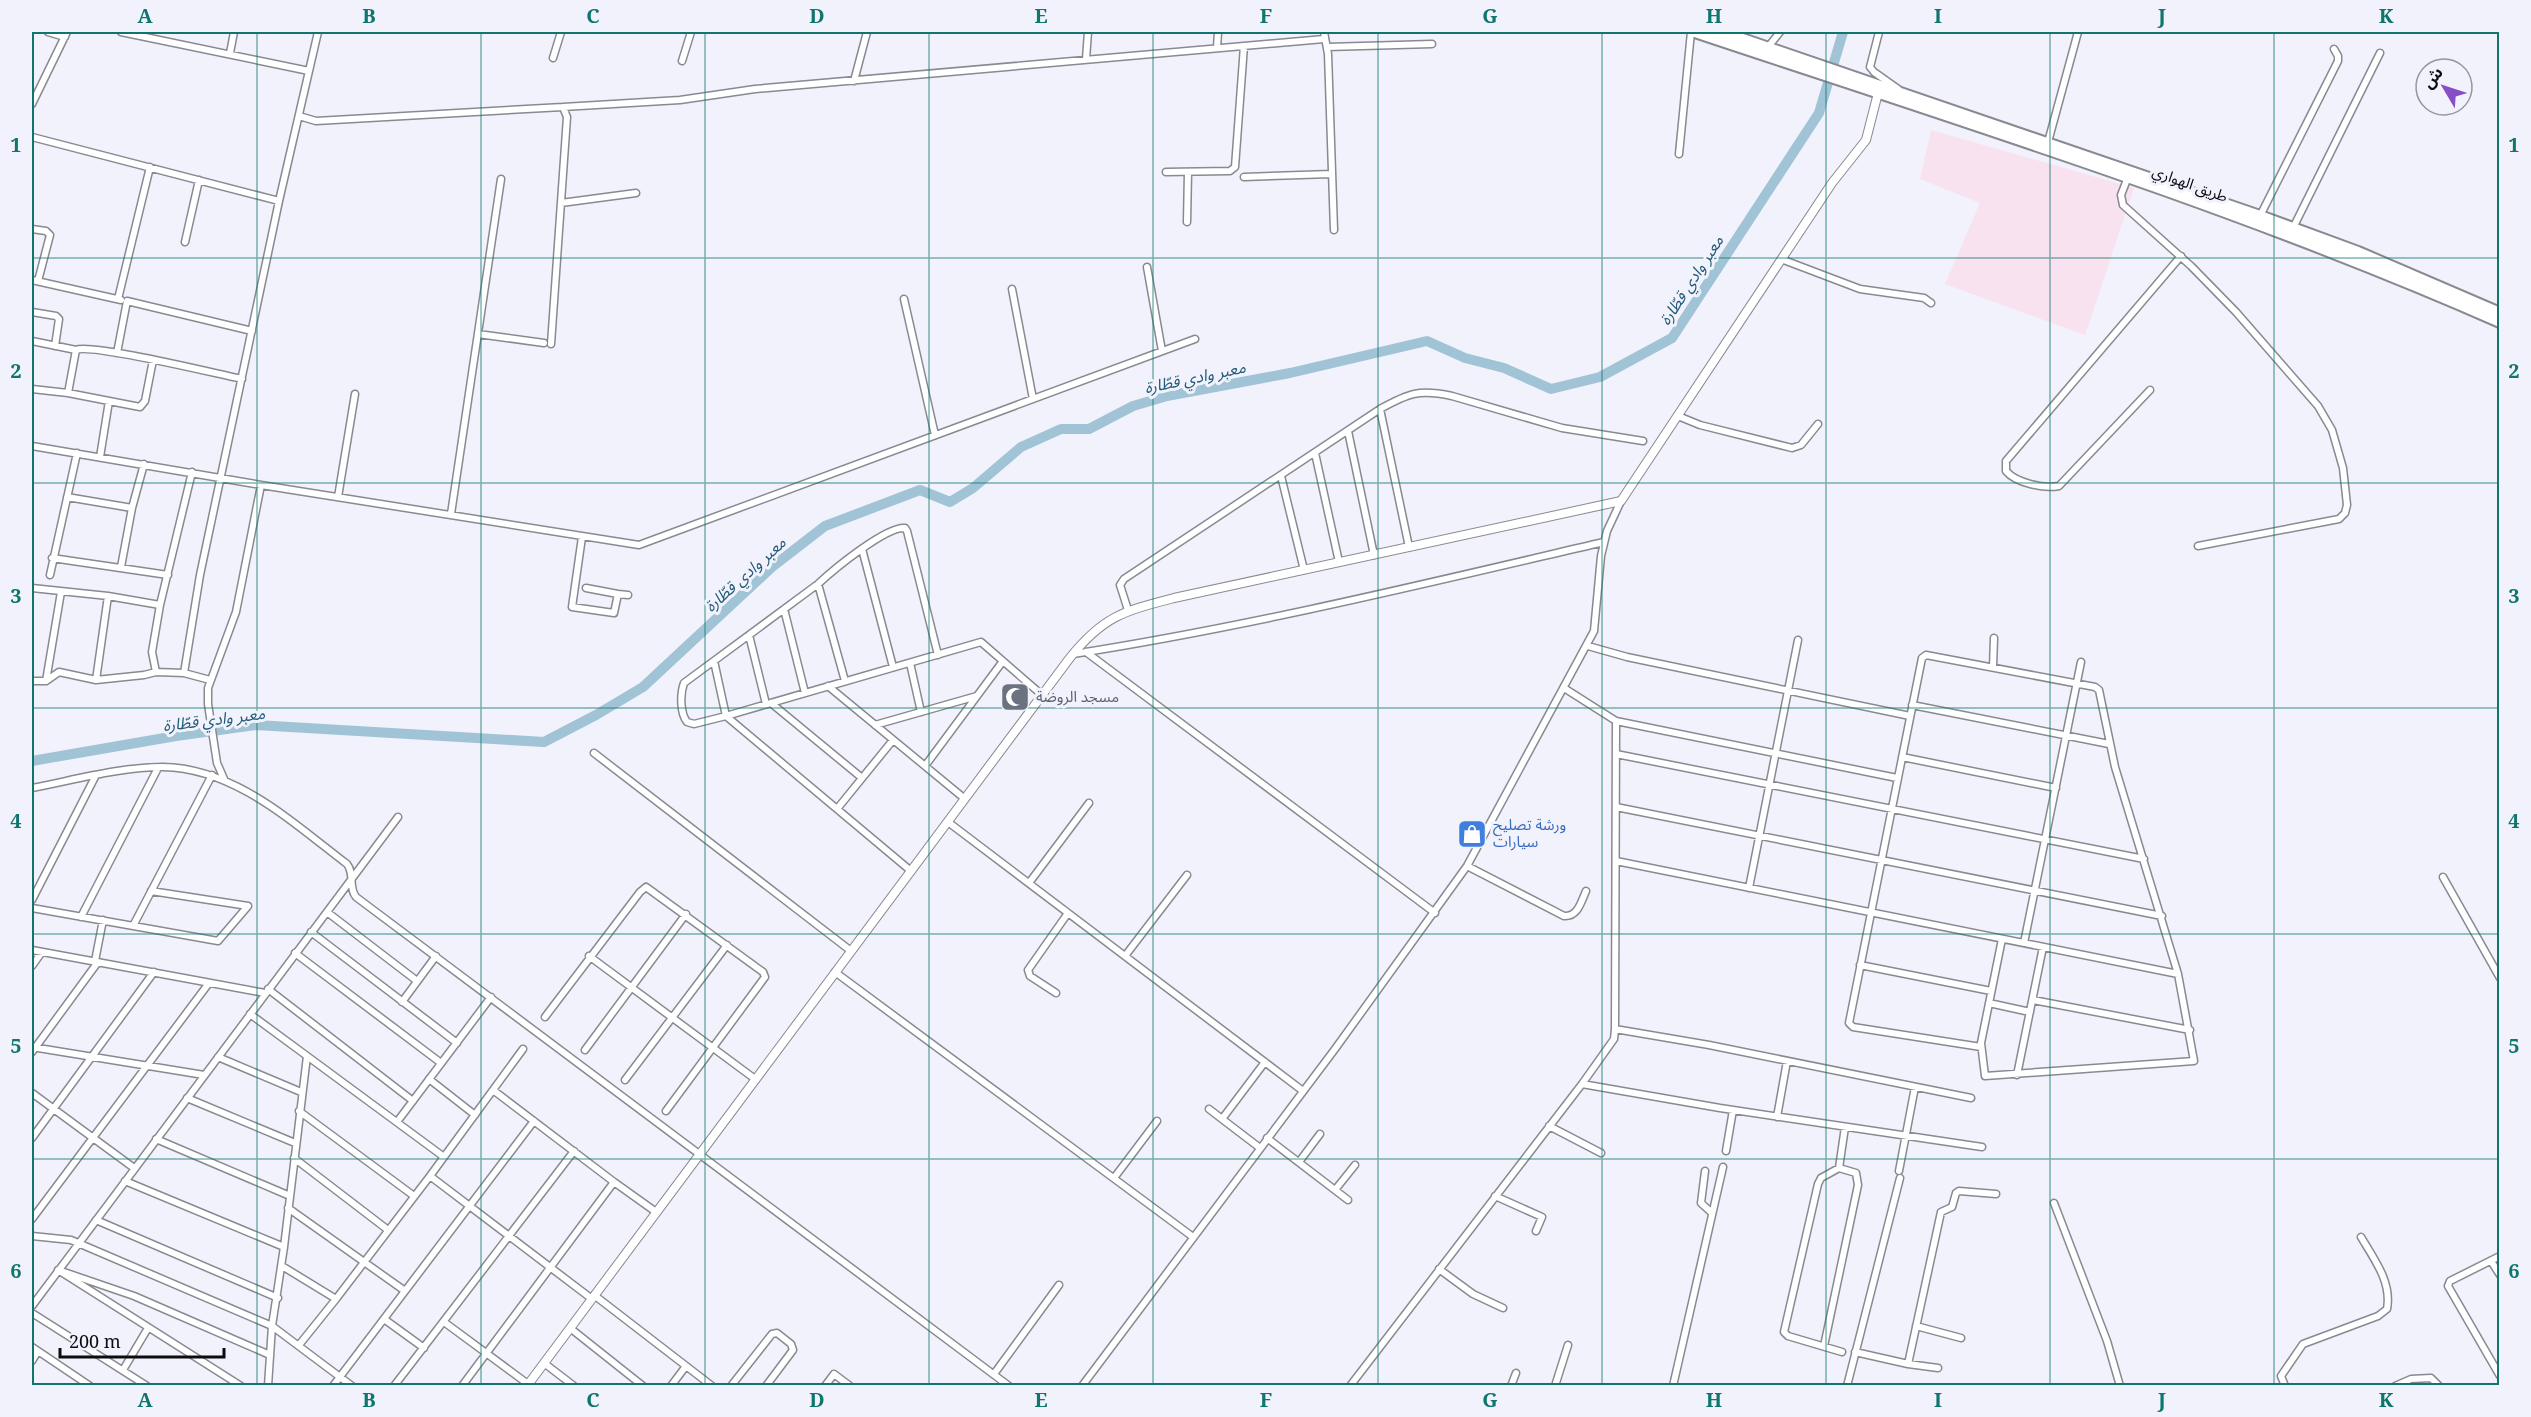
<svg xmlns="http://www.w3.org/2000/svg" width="2531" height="1417" viewBox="0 0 2531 1417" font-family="'Noto Serif','Noto Sans Arabic',serif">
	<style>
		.industrial { fill: #f8e2ef }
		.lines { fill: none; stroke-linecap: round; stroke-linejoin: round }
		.river { stroke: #a1c3d6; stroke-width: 10 }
		.minor-casing { stroke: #888991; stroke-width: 9 }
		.tertiary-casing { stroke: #888991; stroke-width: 10 }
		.trunk-casing { stroke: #888991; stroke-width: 14 }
		.minor { stroke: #fff; stroke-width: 6 }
		.tertiary { stroke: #fff; stroke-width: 8 }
		.trunk { stroke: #fff; stroke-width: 10 }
		.grid { fill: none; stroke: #0f766e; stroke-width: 1.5; stroke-opacity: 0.55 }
		.labels { text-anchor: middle; stroke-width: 6; stroke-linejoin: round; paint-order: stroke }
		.street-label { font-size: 15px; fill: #0c0c0f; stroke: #f1f2fb }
		.worship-label { font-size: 15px; fill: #5b616d; stroke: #f1f2fb; text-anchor: start }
		.shop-label { font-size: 15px; fill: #366cbe; stroke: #f1f2fb; text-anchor: start }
		.water-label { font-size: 16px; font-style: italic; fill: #225b78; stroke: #f1f2fb }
		.neatline { fill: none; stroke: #0f766e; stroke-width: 2 }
		.grid-label { font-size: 20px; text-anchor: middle; font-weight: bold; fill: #0f766e }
	</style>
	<rect width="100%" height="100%" fill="#f1f2fb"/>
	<path class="industrial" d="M1931,130L2134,188L2085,335L1945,284L1980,203L1920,179Z"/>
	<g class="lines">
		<path class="river" d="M32,761L176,736L256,725L544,742L596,715L643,687L772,567L825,526L920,490L950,502L973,488L1021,447L1061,429H1089L1133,406L1167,396L1290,373L1427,341L1465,358L1504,368L1551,389L1600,377L1672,338L1819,113L1843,32"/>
		<g class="minor-casing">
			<path id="minor" d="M48,32L65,37
				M121,32L309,71
				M1324,32L1328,54L1334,230
				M1879,32L1870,67L1874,72L1898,89
				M1327,47L1432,44
				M1768,47L1780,32
				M1217,48L1218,32
				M230,53L234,32
				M553,58L561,32
				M1086,59L1088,32
				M682,61L691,32
				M854,81L867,32
				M32,104L67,32
				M563,107L680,100L755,89L1324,39
				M299,116L316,121L563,107L567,117L551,344
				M32,137L279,201
				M2048,142L2078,32
				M1679,154L1691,32
				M1166,172L1230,171L1235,167L1244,46
				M1244,177L1331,174
				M2128,177L2121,195L2123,205L2191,266L2236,312L2318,406L2332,430L2343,468L2347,505L2345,513L2339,519L2198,546
				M561,203L636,193
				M2260,216L2338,61V56L2334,49
				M1187,222L1188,172
				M2293,228L2380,53
				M32,229L46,231L50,235L38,281
				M185,242L199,180
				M1781,259L1860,289L1924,298L1931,303
				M1147,267L1162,351
				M32,280L121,300
				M1012,289L1033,399
				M118,299L150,167
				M904,299L935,435
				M32,312L56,316L59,319L55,346
				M478,334L544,343
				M32,341L76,350C91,343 217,374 242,379
				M117,353L127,301L252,331
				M32,389L68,393L140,407L145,401L153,360
				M2150,390L2059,486C2044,489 2016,483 2006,471V461L2181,256
				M68,393L76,350
				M1380,409L1409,547
				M1678,416L1700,425L1792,448L1801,445L1818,424
				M1348,431L1374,555
				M32,446L261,485L236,612L208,688V704L217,763L224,779
				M1315,453L1339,562
				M100,457L109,401
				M1281,476L1304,570
				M261,485L639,545L1195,339
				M67,497L132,508
				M338,497L355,394
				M451,514L501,179
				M582,537L572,607L614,613L618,594L586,588
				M862,549L893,667
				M52,558L168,575
				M121,567L132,508L144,464
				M50,575L77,453
				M818,584L845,681
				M32,588L108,596L160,605
				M618,594L628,595
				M784,609L805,693
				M1128,610L1120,585L1124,579L1380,409C1409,393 1419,389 1452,396L1562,428L1643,441
				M749,635L766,704
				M1588,646L1627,657L1910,716
				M1086,652L1435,913
				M1073,654C1252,626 1428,583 1604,542
				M938,655L907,531L905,528C886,526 833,570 818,584L684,683C680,694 680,713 687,722L694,724L726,716L981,642L1042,695
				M714,661L726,716L911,871
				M910,663L921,712
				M1993,667L1994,638
				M156,672L152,652L160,605L192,472
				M184,673L200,575L279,201L318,32
				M96,680L108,596
				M32,681H46L59,672L96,680L144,675L156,672L184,673L210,680
				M46,681L61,592
				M828,686L965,799
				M771,703L862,778
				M1912,705L2109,744
				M1616,721L1897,778
				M875,725L977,696
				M594,753L851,951
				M1616,754L2144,859
				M1902,757L2056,788
				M925,766L1003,661
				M32,788C74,780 120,767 163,767C235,768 293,823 347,864C355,874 348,887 356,897L1009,1386
				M1616,807L2162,916
				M837,809L893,740
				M948,822L1303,1091
				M1616,861L2178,974
				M1467,866L1564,916C1578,917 1581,902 1586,891
				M2443,877L2500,978
				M1029,883L1089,803
				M1749,888L1798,640
				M32,900L95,777
				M32,908L218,941L248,906L151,891
				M327,912L417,981
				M81,917L158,768
				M133,926L212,775
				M311,932L457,1043
				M2024,943L2081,662
				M32,950L265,993
				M295,953L441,1063
				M589,956L755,1079
				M1125,956L1187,875
				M95,961L103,920
				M1860,965L1991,991
				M32,966L42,952
				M835,972L1193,1237
				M268,989L413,1101
				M1056,993L1030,976L1028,970L1068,913
				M2033,1000L2190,1030
				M402,1002L436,956
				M1989,1003L2030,1012
				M250,1014L307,1056L284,1247L272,1326L268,1386
				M545,1017L640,892L646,887L763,972L765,977L666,1111
				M1615,1029L1709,1045L1971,1098
				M32,1047L204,1075
				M1981,1047L1853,1027L1849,1023L1922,658L1926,655L2095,687L2099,690L2115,767L2178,974L2194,1061L1985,1076L1981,1043L2002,939
				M585,1050L686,914
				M32,1052L98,962
				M307,1056L444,1157
				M218,1057L301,1092
				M2017,1075L2043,947
				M429,1079L475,1115
				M625,1080L727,945
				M1582,1084L1720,1108L1982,1147
				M32,1093L134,1168
				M187,1098L295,1143
				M1209,1109L1222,1119
				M299,1111L414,1196
				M1777,1117L1787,1061
				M397,1122L491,997
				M1549,1126L1601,1153
				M32,1138L154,972
				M1267,1138L1348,1200
				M156,1139L290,1196
				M1260,1148L1222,1119L1265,1062
				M1726,1151L1733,1110
				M294,1158L388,1230
				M1299,1162L1320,1134
				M1705,1171L1701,1203L1712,1213
				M1899,1171L1915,1087
				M430,1176L523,1049
				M1114,1178L1157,1121
				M125,1181L284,1247
				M614,1182L656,1212
				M1335,1190L1355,1165
				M1495,1196L1542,1217L1536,1231
				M2054,1203L2107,1341L2120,1386
				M288,1208L405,1291
				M32,1219L209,983
				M96,1220L278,1298
				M32,1236L71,1240L272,1326L352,1386
				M2500,1256L2450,1281L2448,1286L2500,1376
				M2491,1261L2500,1275
				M282,1266L336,1299L430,1176L592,1299
				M1439,1269L1473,1294L1503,1308
				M594,1295L712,1386
				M32,1306L398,817
				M32,1313L147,1386
				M384,1319L424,1348
				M444,1322L528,1384
				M1916,1326L1961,1338
				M570,1328L643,1386
				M299,1345L336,1299
				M1824,1346L1858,1185L1856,1173L1839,1168
				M32,1347L90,1386
				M1842,1352L1788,1336L1784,1332L1818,1184L1821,1178L1839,1168L1845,1127
				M1855,1352L1908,1364L1938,1368
				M32,1361L38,1351
				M544,1363L574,1386
				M1908,1364L1941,1212L1952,1207L1956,1193L1959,1191L1996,1194
				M123,1370L148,1328
				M994,1374L1059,1285
				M241,1386L58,1270L134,1296L270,1355
				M333,1386L534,1121
				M394,1386L574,1151
				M462,1386L614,1182L493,1090
				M671,1386L686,1366
				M731,1386L772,1334L777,1333L791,1344L793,1350L766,1386
				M825,1386L834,1374L850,1386
				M1082,1386L1335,1049L1467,866L1594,631L1601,556L1607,531L1621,501
				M1350,1386L1582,1084L1614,1039L1615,1029L1616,721L1564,688
				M1511,1386L1516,1373
				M1555,1386L1568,1345
				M1673,1386L1723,1167
				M1847,1386L1900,1178
				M2285,1386L2281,1376L2303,1344L2378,1316L2387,1309C2392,1282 2374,1259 2361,1237
				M2395,1386L2411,1379L2431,1378L2439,1386"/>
		</g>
		<g class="tertiary-casing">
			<path id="tertiary" d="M527,1386L1069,659C1103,616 1124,611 1174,598L1621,501L1832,183L1866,140L1878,93"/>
		</g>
		<g class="trunk-casing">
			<path id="trunk" d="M1695,32C1965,122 2239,207 2500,322
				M1722,32L2260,216L2358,252L2500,313"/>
		</g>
		<use href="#minor" class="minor"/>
		<use href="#tertiary" class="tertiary"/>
		<use href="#trunk" class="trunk"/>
	</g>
	<path class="grid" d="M257,32V1386M481,32V1386M705,32V1386M929,32V1386M1153,32V1386M1378,32V1386M1602,32V1386M1826,32V1386M2050,32V1386M2274,32V1386M32,258H2500M32,483H2500M32,708H2500M32,934H2500M32,1159H2500"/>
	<defs>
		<g id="mosque-square" transform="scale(1.5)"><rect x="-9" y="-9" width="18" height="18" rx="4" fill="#6b7280" stroke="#f1f2fb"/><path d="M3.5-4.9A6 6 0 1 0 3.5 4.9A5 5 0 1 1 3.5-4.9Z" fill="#fff"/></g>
		<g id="shop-square" transform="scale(1.5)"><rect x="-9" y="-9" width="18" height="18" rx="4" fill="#3f7fe0" stroke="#f1f2fb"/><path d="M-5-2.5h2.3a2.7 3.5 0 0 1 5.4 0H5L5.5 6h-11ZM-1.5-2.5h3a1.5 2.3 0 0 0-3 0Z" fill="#fff"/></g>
	</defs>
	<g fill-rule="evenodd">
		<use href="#mosque-square" x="1015" y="697"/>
		<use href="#shop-square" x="1472" y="834"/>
	</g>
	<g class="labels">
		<g class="street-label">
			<text transform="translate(2190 184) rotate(20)" y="5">طريق الهواري</text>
		</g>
		<g class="worship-label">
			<text x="1036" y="702">مسجد الروضة</text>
		</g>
		<g class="shop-label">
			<text x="1493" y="830">ورشة تصليح<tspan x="1493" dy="17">سيارات</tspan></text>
		</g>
		<g class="water-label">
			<text transform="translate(1691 280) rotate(-57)" y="6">معبر وادي قطّارة</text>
			<text transform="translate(1195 377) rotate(-12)" y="6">معبر وادي قطّارة</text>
			<text transform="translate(745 574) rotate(-42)" y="6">معبر وادي قطّارة</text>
			<text transform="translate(214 719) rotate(-7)" y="6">معبر وادي قطّارة</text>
		</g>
	</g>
	<rect width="2531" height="1417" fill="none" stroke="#f1f2fb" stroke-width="66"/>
	<g transform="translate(2444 87) rotate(309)"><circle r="28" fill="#f1f2fb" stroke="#95969d" stroke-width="1.5"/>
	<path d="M0-4.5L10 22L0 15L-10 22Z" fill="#874ec5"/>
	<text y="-9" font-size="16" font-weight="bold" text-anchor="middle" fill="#0c0c0f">ش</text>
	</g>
	<path d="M60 1348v9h164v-9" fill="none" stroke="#0c0c0f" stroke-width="3"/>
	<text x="69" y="1348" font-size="18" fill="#0c0c0f" stroke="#f1f2fb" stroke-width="4.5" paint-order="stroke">200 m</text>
	<rect x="33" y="33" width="2465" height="1351" class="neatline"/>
	<g class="grid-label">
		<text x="145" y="23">A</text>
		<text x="369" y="23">B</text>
		<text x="593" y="23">C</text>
		<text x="817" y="23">D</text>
		<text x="1041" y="23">E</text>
		<text x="1266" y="23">F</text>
		<text x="1490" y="23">G</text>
		<text x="1714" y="23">H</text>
		<text x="1938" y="23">I</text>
		<text x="2162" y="23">J</text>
		<text x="2386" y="23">K</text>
		<text x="16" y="152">1</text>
		<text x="2514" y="152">1</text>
		<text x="16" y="378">2</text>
		<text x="2514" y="378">2</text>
		<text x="16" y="603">3</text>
		<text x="2514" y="603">3</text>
		<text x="16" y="828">4</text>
		<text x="2514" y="828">4</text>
		<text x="16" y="1053">5</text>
		<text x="2514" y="1053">5</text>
		<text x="16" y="1278">6</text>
		<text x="2514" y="1278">6</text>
		<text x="145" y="1407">A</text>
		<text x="369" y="1407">B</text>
		<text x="593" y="1407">C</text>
		<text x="817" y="1407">D</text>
		<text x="1041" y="1407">E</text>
		<text x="1266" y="1407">F</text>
		<text x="1490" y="1407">G</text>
		<text x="1714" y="1407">H</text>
		<text x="1938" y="1407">I</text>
		<text x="2162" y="1407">J</text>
		<text x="2386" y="1407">K</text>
	</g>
</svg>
